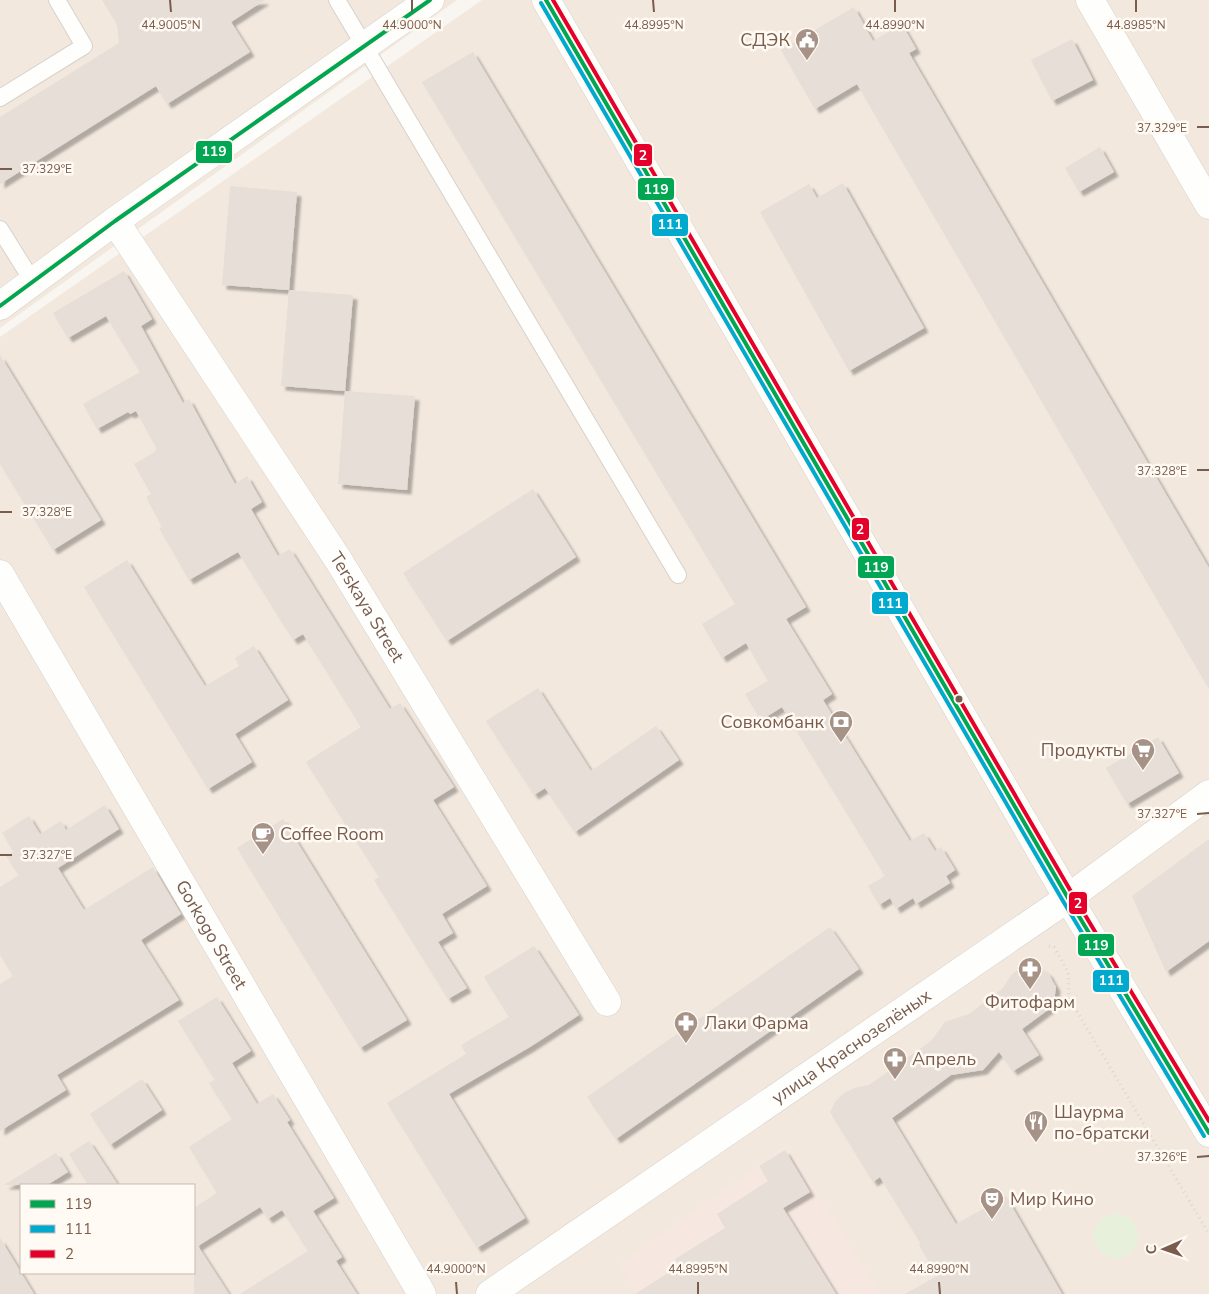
<svg xmlns="http://www.w3.org/2000/svg" width="1209" height="1294" viewBox="0 0 1209 1294" font-family="'Nunito Sans',sans-serif">
	<style>
		.residential { fill: #f2e8de; fill-rule: evenodd }
		.commercial { fill: #f6e8e1 }
		.green { fill: #e7f0db }
		.building { fill: #e6ded7; filter: url(#shadow) }
		.lines { fill: none; stroke-linecap: round; stroke-linejoin: round }
		.lane-casing { stroke: #d7d1cb; stroke-width: 18 }
		.street-casing { stroke: #d7d1cb; stroke-width: 29 }
		.secondary-casing { stroke: #d9d2cb; stroke-width: 29 }
		.path { stroke: #dcd5d0; stroke-width: 3; stroke-dasharray: 1 4; stroke-linecap: butt }
		.lane { stroke: #fefefd; stroke-width: 16 }
		.street { stroke: #fefefd; stroke-width: 28 }
		.secondary { stroke: #fefefd; stroke-width: 28 }
		.bus-1-casing { stroke: #fffaf3; stroke-width: 8 }
		.bus-2-casing { stroke: #fffaf3; stroke-width: 8 }
		.bus-3-casing { stroke: #fffaf3; stroke-width: 8 }
		.bus-1 { stroke: #00a651; stroke-width: 4 }
		.bus-2 { stroke: #00a9ce; stroke-width: 4 }
		.bus-3 { stroke: #e4002b; stroke-width: 4 }
		.ticks { fill: none; stroke: #7a5c4d; stroke-width: 2 }
		.bus-dot { fill: #7a5c4d; stroke: #fffaf3; stroke-width: 2 }
		.labels { text-anchor: middle; stroke-width: 5; stroke-linejoin: round; paint-order: stroke }
		.poi-label { font-size: 18px; fill: #7a5c4d; stroke: #fffaf3; text-anchor: start }
		.street-label { font-size: 18px; fill: #7a5c4d; stroke: #fffaf3 }
		.ticks-label { font-size: 12px; text-anchor: middle; fill: #7a5c4d; stroke: #fffaf3; stroke-width: 5; stroke-linejoin: round; paint-order: stroke }
		.line-badge { stroke: #fffaf3; stroke-width: 2 }
		.badge-label { font-size: 14px; text-anchor: middle; font-weight: bold; fill: #fff }
	</style>
	<defs>
		<filter id="shadow"><feDropShadow dx="4.5" dy="4.5" stdDeviation="1" flood-color="#0004"/></filter>
	</defs>
	<rect width="100%" height="100%" fill="#f9f5f0"/>
	<path class="residential" d="M0,0H457L0,328Z
		M482,0H1209V1294H0V337ZM21,1185H194V1273H21Z"/>
	<path class="commercial" d="M787,1144L880,1294H638L619,1265Z"/>
	<path class="green" d="M1094 1236a22 22 0 1 1 44 0a22 22 0 1 1-44 0Z"/>
	<path class="building" d="M102,0H265L231,22L250,52L167,104L156,86L0,184V117L119,43L117,24Z
		M854,7L873,41L902,24L916,49L909,53L1209,568V689L857,84L815,109L781,50Z
		M1072,39L1093,80L1052,101L1031,60Z
		M473,52L806,607L786,619L832,694L823,700L910,841L924,833L935,851L941,847L955,870L946,876L950,883L916,904L913,898L896,909L890,898L879,905L868,886L885,876L782,707L761,720L745,694L768,681L746,643L722,658L702,624L735,604L422,82Z
		M1100,147L1114,172L1079,192L1065,168Z
		M843,183L924,328L849,371L760,212L809,184L817,198Z
		M230,186L297,192L289,290L222,285Z
		M124,271L152,319L141,326L183,403L189,399L235,484L247,476L262,502L251,509L278,556L290,549L390,709L400,703L454,787L433,800L487,886L442,914L453,933L438,942L467,988L448,999L374,880L379,877L306,762L361,727L303,634L293,640L238,552L189,580L159,528L162,527L146,497L151,494L134,464L155,452L154,451L157,449L136,411L130,414L128,412L97,429L83,404L140,372L106,316L68,338L53,313Z
		M289,290L353,295L345,391L281,386Z
		M0,355L101,520L53,550L0,464Z
		M345,391L415,396L407,490L338,484Z
		M533,489L576,557L447,641L403,573Z
		M127,560L205,686L239,666L235,658L254,646L288,700L235,734L252,762L208,789L84,587Z
		M538,688L591,771L656,726L679,760L575,832L545,788L534,795L486,721Z
		M1158,737L1179,773L1127,804L1106,768Z
		M105,805L119,829L58,868L84,910L153,867L181,914L141,940L179,1000L57,1075L66,1090L0,1131V984L13,976L0,955V887L19,875L6,856L14,852L2,833L29,816L40,834L61,821L66,830Z
		M283,819L407,1020L360,1048L237,848Z
		M1209,839V941L1166,972L1132,896Z
		M830,927L859,969L616,1139L587,1097Z
		M534,946L579,1015L530,1047L449,1094L525,1218L477,1248L387,1103L466,1054L461,1045L509,1017L484,977Z
		M1030,966L1039,967L1048,973L1056,987L1054,1001L1049,1009L1022,1029L1039,1055L1013,1071L999,1052L983,1070L951,1075L892,1118L956,1224L1006,1196L1062,1294H905L937,1276L919,1245L921,1244L880,1177L873,1182L830,1112L835,1102L843,1094L854,1088L869,1085L931,1041L945,1022L969,1014L1003,988L1012,974L1020,968Z
		M217,997L251,1051L232,1063L257,1104L273,1094L290,1120L287,1122L334,1198L313,1211L342,1257L336,1261L357,1294H240L308,1251L282,1210L268,1219L260,1207L198,1246L229,1294H194V1208L217,1193L189,1147L232,1119L209,1083L215,1080L178,1021Z
		M142,1079L162,1110L110,1145L90,1114Z
		M89,1141L118,1185H88L69,1154Z
		M785,1150L810,1192L783,1208L836,1294H635L679,1266L675,1259L725,1228L717,1214L768,1181L759,1166Z
		M56,1153L68,1172L47,1185H4Z
		M0,1238L34,1294H0Z"/>
	<g class="lines">
		<g class="lane-casing">
			<path id="lane" d="M337,0L678,575
				M0,98L84,46L57,0
				M0,229L33,282"/>
		</g>
		<g class="street-casing">
			<g id="street">
				<path d="M1090,0L1209,205"/>
				<path id="s1" d="M115,221L339,561L607,1002"/>
				<path d="M0,306L115,221L430,0"/>
				<path id="s2" d="M0,574L422,1294"/>
				<path id="s3" d="M490,1294L1068,898"/>
			</g>
		</g>
		<g class="secondary-casing">
			<path id="secondary" d="M546,0L1068,898L1209,1133
				M1068,898L1209,794"/>
		</g>
		<path class="path" d="M1049,946L1054,947L1068,972L1069,998L1209,1234"/>
		<use href="#lane" class="lane"/>
		<use href="#street" class="street"/>
		<use href="#secondary" class="secondary"/>
		<g class="bus-1-casing">
			<path id="bus-1" d="M546,0L1068,898L1209,1133
				M0,306L115,221L430,0"/>
		</g>
		<g class="bus-2-casing">
			<path id="bus-2" d="M541,3L1063,901L1204,1136"/>
		</g>
		<g class="bus-3-casing">
			<path id="bus-3" d="M553,0L1073,895L1209,1121"/>
		</g>
		<use href="#bus-1" class="bus-1"/>
		<use href="#bus-2" class="bus-2"/>
		<use href="#bus-3" class="bus-3"/>
	</g>
	<path class="ticks" d="M170,0L171,12M412,0V12M653,0L654,12M895,0V12M1136,0V12M1197,127H1209M0,169H12M1197,470H1209M0,512H12M1197,814L1209,813M0,855H12M1197,1157L1209,1156M456,1282L457,1294M698,1282V1294M939,1282L940,1294"/>
	<defs>
		<g id="civic-pin" transform="scale(1.25)"><path d="M0 17L-7.5 6A9.5 9.5 0 1 1 7.5 6Z" fill="#a69286" stroke="#fffaf3"/><path d="M-.6-6.5H3V-4.5H.6V-3L4-1V1h2V6H-6V1h2V-1L-.6-3ZM-1.2 2.5V6h2.4V2.5Z" fill="#fff"/></g>
		<g id="bank-pin" transform="scale(1.25)"><path d="M0 17L-7.5 6A9.5 9.5 0 1 1 7.5 6Z" fill="#a69286" stroke="#fffaf3"/><path d="M-6-4H6V4H-6ZM0-2.3a2.3 2.3 0 1 0 0 4.6a2.3 2.3 0 1 0 0-4.6Z" fill="#fff"/></g>
		<g id="supermarket-pin" transform="scale(1.25)"><path d="M0 17L-7.5 6A9.5 9.5 0 1 1 7.5 6Z" fill="#a69286" stroke="#fffaf3"/><path d="M-6-5.5h2.5l.6 2H6L4.5 2H-2.5L-4.4-4H-6ZM-1.5 3.2a1.3 1.3 0 1 0 .1 0ZM3 3.2a1.3 1.3 0 1 0 .1 0Z" fill="#fff"/></g>
		<g id="cafe-pin" transform="scale(1.25)"><path d="M0 17L-7.5 6A9.5 9.5 0 1 1 7.5 6Z" fill="#a69286" stroke="#fffaf3"/><path d="M-5.5-4.5H6V0H3Q3 3.5 0 3.5H-2.5Q-5.5 3.5-5.5 0ZM3-3.2v2h1.7v-2ZM-6 4.5H4V6H-6Z" fill="#fff"/></g>
		<g id="pharmacy-pin" transform="scale(1.25)"><path d="M0 17L-7.5 6A9.5 9.5 0 1 1 7.5 6Z" fill="#a69286" stroke="#fffaf3"/><path d="M-2-6h4v4h4v4h-4v4h-4v-4h-4v-4h4Z" fill="#fff"/></g>
		<g id="restaurant-pin" transform="scale(1.25)"><path d="M0 17L-7.5 6A9.5 9.5 0 1 1 7.5 6Z" fill="#a69286" stroke="#fffaf3"/><path d="M-5-6h1v4h1v-4h1v4h1v-4h1v5L-1.5 .5V6h-2V.5L-5-1ZM5-6V6H3V1.5H1.5Q1.5-4 5-6Z" fill="#fff"/></g>
		<g id="theatre-pin" transform="scale(1.25)"><path d="M0 17L-7.5 6A9.5 9.5 0 1 1 7.5 6Z" fill="#a69286" stroke="#fffaf3"/><path d="M-5-5.5Q0-4 5-5.5V0Q5 5 0 6Q-5 5-5 0ZM-3.3-2.5H-1v1.5H-3.3ZM1-2.5H3.3v1.5H1ZM-2.8 1Q0 5.5 2.8 1Z" fill="#fff"/></g>
	</defs>
	<g fill-rule="evenodd">
		<use href="#civic-pin" x="807" y="40"/>
		<use href="#bank-pin" x="841" y="722"/>
		<use href="#supermarket-pin" x="1143" y="750"/>
		<use href="#cafe-pin" x="263" y="834"/>
		<use href="#pharmacy-pin" x="1030" y="969"/>
		<use href="#pharmacy-pin" x="686" y="1023"/>
		<use href="#pharmacy-pin" x="895" y="1059"/>
		<use href="#restaurant-pin" x="1036" y="1122"/>
		<use href="#theatre-pin" x="992" y="1199"/>
	</g>
	<circle class="bus-dot" cx="959" cy="699" r="4.5"/>
	<g class="labels">
		<g class="poi-label">
			<text x="790" y="46" text-anchor="end">СДЭК</text>
			<text x="824" y="728" text-anchor="end">Совкомбанк</text>
			<text x="1126" y="756" text-anchor="end">Продукты</text>
			<text x="280" y="840">Coffee Room</text>
			<text x="1030" y="1008" text-anchor="middle">Фитофарм</text>
			<text x="704" y="1029">Лаки Фарма</text>
			<text x="912" y="1065">Апрель</text>
			<text x="1054" y="1118">Шаурма<tspan x="1054" dy="21">по-братски</tspan></text>
			<text x="1010" y="1205">Мир Кино</text>
		</g>
		<g class="street-label">
			<text dy="6" stroke="none"><textPath href="#s1" startOffset="461">Terskaya Street</textPath></text>
			<text dy="6" stroke="none"><textPath href="#s2" startOffset="418">Gorkogo Street</textPath></text>
			<text dy="6" stroke="none"><textPath href="#s3" startOffset="438">улица Краснозелёных</textPath></text>
		</g>
	</g>
	<g class="ticks-label">
		<text x="171" y="29">44.9005°N</text>
		<text x="412" y="29">44.9000°N</text>
		<text x="654" y="29">44.8995°N</text>
		<text x="895" y="29">44.8990°N</text>
		<text x="1136" y="29">44.8985°N</text>
		<text x="1162" y="132">37.329°E</text>
		<text x="47" y="173">37.329°E</text>
		<text x="1162" y="475">37.328°E</text>
		<text x="47" y="516">37.328°E</text>
		<text x="1162" y="818">37.327°E</text>
		<text x="47" y="859">37.327°E</text>
		<text x="1162" y="1161">37.326°E</text>
		<text x="456" y="1273">44.9000°N</text>
		<text x="698" y="1273">44.8995°N</text>
		<text x="939" y="1273">44.8990°N</text>
	</g>
	<g class="line-badge">
		<rect x="195" y="140" width="38" height="24" rx="5" fill="#00a651"/>
		<rect x="633" y="143" width="20" height="24" rx="5" fill="#e4002b"/>
		<rect x="637" y="177" width="38" height="24" rx="5" fill="#00a651"/>
		<rect x="651" y="213" width="38" height="24" rx="5" fill="#00a9ce"/>
		<rect x="851" y="517" width="19" height="24" rx="5" fill="#e4002b"/>
		<rect x="857" y="555" width="38" height="24" rx="5" fill="#00a651"/>
		<rect x="871" y="591" width="38" height="24" rx="5" fill="#00a9ce"/>
		<rect x="1068" y="891" width="20" height="24" rx="5" fill="#e4002b"/>
		<rect x="1077" y="933" width="38" height="24" rx="5" fill="#00a651"/>
		<rect x="1092" y="969" width="38" height="24" rx="5" fill="#00a9ce"/>
	</g>
	<g class="badge-label">
		<text x="214" y="156">119</text>
		<text x="643" y="160">2</text>
		<text x="656" y="194">119</text>
		<text x="670" y="229">111</text>
		<text x="860" y="534">2</text>
		<text x="876" y="572">119</text>
		<text x="890" y="608">111</text>
		<text x="1078" y="908">2</text>
		<text x="1096" y="950">119</text>
		<text x="1111" y="985">111</text>
	</g>
	<rect x="20" y="1184" width="175" height="90" fill="#fffaf3" stroke="#cabbb1"/>
	<rect x="30" y="1200" width="25" height="8" fill="#00a651" stroke="#cabbb1"/>
	<text x="65" y="1209" font-size="15" fill="#7a5c4d">119</text>
	<rect x="30" y="1225" width="25" height="8" fill="#00a9ce" stroke="#cabbb1"/>
	<text x="65" y="1234" font-size="15" fill="#7a5c4d">111</text>
	<rect x="30" y="1250" width="25" height="8" fill="#e4002b" stroke="#cabbb1"/>
	<text x="65" y="1259" font-size="15" fill="#7a5c4d">2</text>
	<g transform="translate(1164 1249) rotate(268)" stroke="#fffaf3" stroke-width="4" paint-order="stroke">
	<path d="M0-4L9 19L0 12L-9 19Z" fill="#7a5c4d"/>
	<text y="-8" font-size="14" font-weight="bold" text-anchor="middle" fill="#7a5c4d">С</text>
	</g>
</svg>
